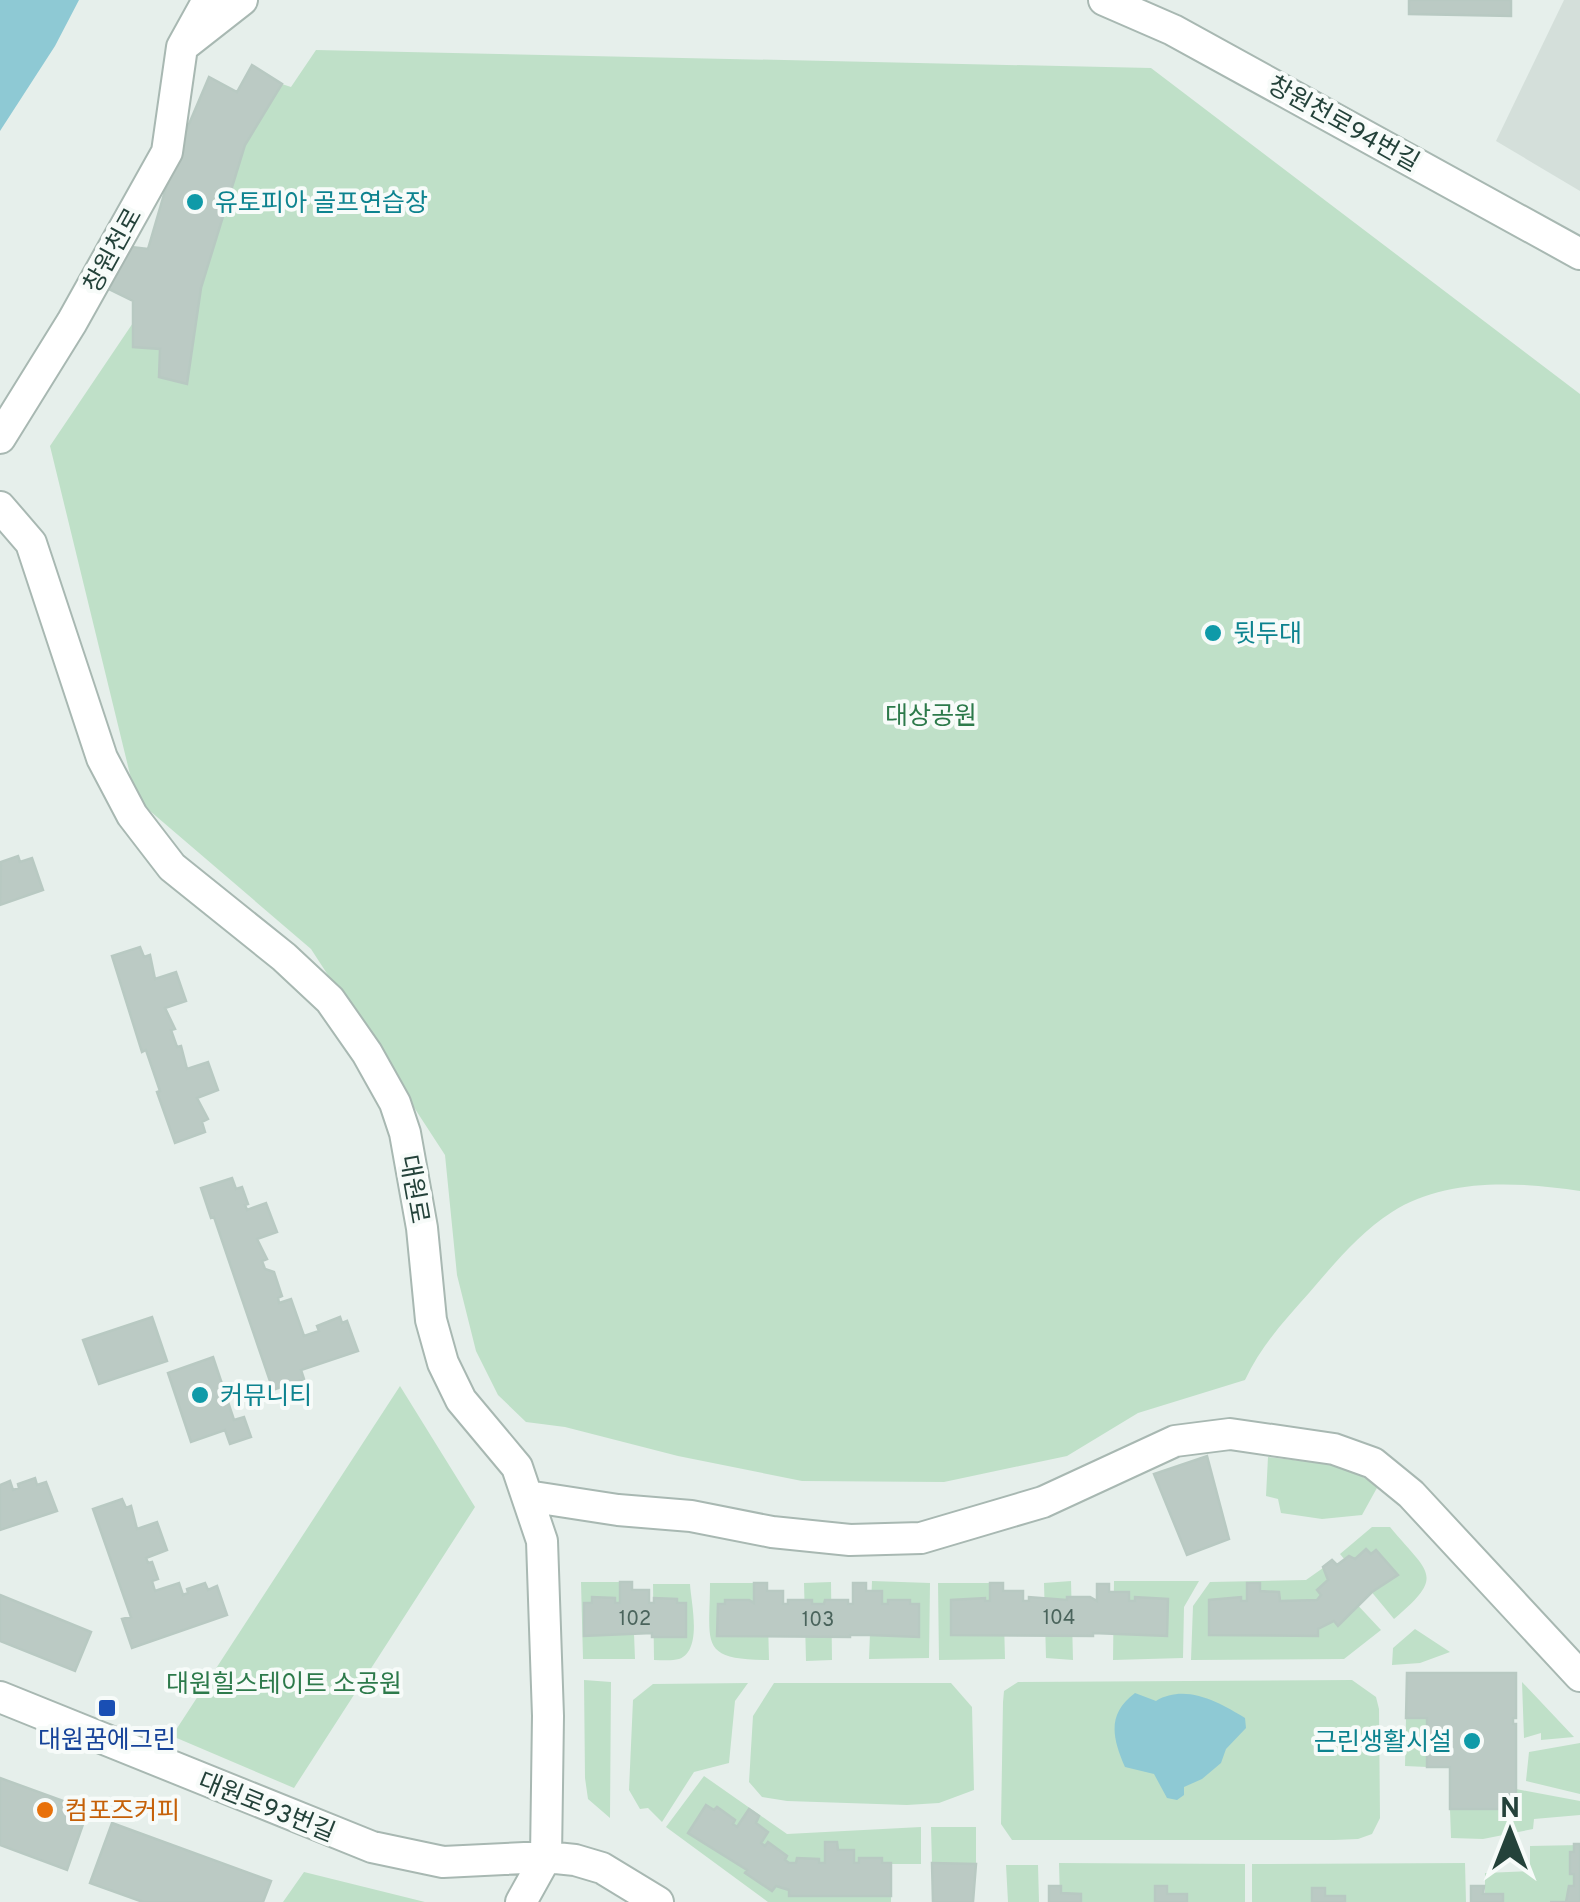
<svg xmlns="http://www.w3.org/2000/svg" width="1580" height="1902" viewBox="0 0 1580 1902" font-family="Overpass,'Noto Sans KR',sans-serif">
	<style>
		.built { fill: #d4dfda }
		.green { fill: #bfe0c8 }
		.water { fill: #8ec9d4 }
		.building { fill: #bbcac4; stroke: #b8c9c2; stroke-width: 2.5 }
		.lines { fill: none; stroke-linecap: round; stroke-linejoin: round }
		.minor-casing { stroke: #a8b8b2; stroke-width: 34 }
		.minor { stroke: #fff; stroke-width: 30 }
		.culture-dot { fill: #0f9aa8; stroke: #f7fbf9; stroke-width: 4 }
		.transit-dot { fill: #1a4fb4; stroke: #f7fbf9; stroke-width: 4 }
		.food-dot { fill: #e8710a; stroke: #f7fbf9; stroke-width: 4 }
		.labels { text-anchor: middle; stroke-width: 8; stroke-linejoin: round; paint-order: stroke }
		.number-label { font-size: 20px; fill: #4a645c }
		.street-label { font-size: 25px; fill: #24423a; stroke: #f7fbf9 }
		.culture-label { font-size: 25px; fill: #0d838f; stroke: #f7fbf9; text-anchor: start }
		.park-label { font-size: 25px; fill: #2d7a4b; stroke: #f7fbf9 }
		.transit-label { font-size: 25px; fill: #164399; stroke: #f7fbf9 }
		.food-label { font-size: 25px; fill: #c56008; stroke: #f7fbf9; text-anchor: start }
	</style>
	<rect width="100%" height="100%" fill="#e6efeb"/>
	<path class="built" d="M1564,0H1580V191L1496,141Z"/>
	<path class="green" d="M316,50L1151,68L1580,394V1191C1520,1182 1446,1177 1392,1212C1359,1233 1334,1264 1309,1293C1284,1321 1261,1346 1245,1380L1138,1413L1067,1456L944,1482L802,1481L678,1456L565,1427L526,1422L498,1395L476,1351L457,1275L445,1155L311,949L136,799L50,446L238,167L245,145L282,84L291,87Z
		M400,1386L475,1507L294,1788L172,1736Z
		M1268,1457L1344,1466L1378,1486L1362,1515L1322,1519L1281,1513L1278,1499L1266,1496Z
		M1372,1527H1390C1429,1574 1446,1575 1394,1619L1340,1554Z
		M1323,1568L1381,1630L1344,1659L1191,1660L1193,1606L1210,1582L1306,1580Z
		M872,1581L930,1583L929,1658L869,1659Z
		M1071,1581L1073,1660L1046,1658L1044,1583Z
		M1114,1581H1199L1184,1607L1183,1658L1113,1660Z
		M581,1582H632L635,1659H583Z
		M831,1582L832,1660L806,1661L804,1583Z
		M710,1583H767L769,1660C698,1660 710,1644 710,1583Z
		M938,1583H1003L1005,1659L939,1660Z
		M653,1584H690C691,1603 703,1650 679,1659C672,1661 662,1660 654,1660Z
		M1415,1629L1450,1652L1420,1663L1392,1665L1393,1648Z
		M584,1680L611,1682L610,1818L588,1799L585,1778Z
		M1352,1680L1376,1697L1379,1709L1380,1818L1372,1834L1358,1839L1334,1840H1012L1001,1824L1003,1702L1004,1691L1018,1682Z
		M1522,1682L1574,1737L1541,1740V1733L1524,1738Z
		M748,1683L735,1701L729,1763L694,1772L662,1822L648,1808L640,1809L629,1790L633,1700L653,1684Z
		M774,1683H951L972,1707L974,1790L939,1803L907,1805L787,1801L762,1797L749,1782L753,1716Z
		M1406,1718H1427V1767L1405,1766Z
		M1580,1743V1794L1526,1781L1529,1752Z
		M704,1776L787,1834L921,1827V1864H891V1902H768L666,1827Z
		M1516,1789L1580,1801V1815L1534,1819L1533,1829L1483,1839L1451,1838L1450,1809H1515Z
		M931,1827H976V1864L932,1863Z
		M1580,1845V1902H1485V1873L1530,1871V1846Z
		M1059,1863L1245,1864V1902H1060Z
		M1465,1863L1466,1902H1252V1864Z
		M1006,1865H1038L1039,1902H1008Z
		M304,1872L425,1902H283Z"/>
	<path class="water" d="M0,0H79L55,46L0,131Z
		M1135,1693L1156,1701C1186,1683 1220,1703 1245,1718L1246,1728L1226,1749L1221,1763L1202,1779L1184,1787V1795L1177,1800L1167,1798L1154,1774L1125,1767C1112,1737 1107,1714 1135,1693Z"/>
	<path class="building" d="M1409,0H1511V16L1409,14Z
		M252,65L282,84L245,145L201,288L187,384L159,377L160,349L133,347V301L109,289L124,246L148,249L175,157L209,77L237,92Z
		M18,856L20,862L32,858L43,890L0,905L1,862Z
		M140,947L144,957L150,955L155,979L176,972L186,1001L165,1008L175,1029L171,1030L177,1047L181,1046L187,1069L208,1062L218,1090L197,1098L208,1119L202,1122L205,1132L175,1143L157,1092L160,1091L146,1050L142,1052L112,956Z
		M232,1178L236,1189L242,1187L248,1204L245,1205L247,1210L266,1203L277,1232L257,1239L267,1259L262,1261L265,1269L274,1272L282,1296L278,1298L279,1303L291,1299L304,1336L319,1331L317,1326L340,1317L342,1323L347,1321L358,1351L301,1370L304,1379L273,1390L214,1217L211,1218L201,1188Z
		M152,1317L167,1361L99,1384L83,1340Z
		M213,1357L234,1420L244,1417L251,1437L230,1444L225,1430L191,1442L168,1373Z
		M1207,1456L1229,1539L1187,1555L1154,1474Z
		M35,1478L37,1485L46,1482L57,1511L0,1530V1485L10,1481L13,1490L19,1488L18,1484Z
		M122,1499L126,1508L131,1506L137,1529L157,1522L167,1550L146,1558L148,1563L152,1562L158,1579L152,1581L155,1591L179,1583L183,1595L188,1593L187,1589L205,1583L208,1590L217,1586L227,1615L132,1648L122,1619L131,1617L93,1509Z
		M1366,1549L1371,1554L1376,1550L1398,1575L1372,1592L1338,1626L1334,1621L1318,1629V1636L1209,1635V1600L1241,1597V1601H1247V1583H1260V1591L1279,1592L1280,1601L1317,1600L1321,1595L1317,1590L1328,1580L1323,1567L1332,1560L1337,1565L1349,1556L1355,1559Z
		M620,1582H632V1590H649V1603H654V1598L677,1599V1603H686V1637H652V1633L584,1636V1603H592V1597L615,1598V1603H620Z
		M754,1583H767V1591H783V1604H788V1600H812V1604H824L825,1600H848V1604H853V1583H866V1591H882V1604H888V1600H910V1604H919V1637L869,1635H850V1637L717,1636L718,1604H725V1600H749L754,1603Z
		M990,1583H1003V1591H1023V1601H1029V1597L1067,1600V1597H1090L1097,1601V1584H1109V1592H1129V1601H1135V1597L1168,1599L1167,1636L1093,1633V1636L951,1635V1600L985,1598V1601H990Z
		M0,1595L91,1632L75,1671L0,1641Z
		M1407,1673H1516V1718H1513V1724H1516V1809H1450V1767H1427V1718H1406Z
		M0,1778L88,1810L67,1870L0,1845Z
		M706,1805L714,1810L717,1807L735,1820L733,1824L737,1827L749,1809L759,1816L756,1823L768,1832L761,1843L765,1846L768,1842L787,1856L785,1860L789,1863H796L797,1858L819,1859V1863H825V1842H837L838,1850H854V1863H859V1858H882V1863H891V1896H789V1890L776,1886L772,1891L745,1873L747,1870L688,1833Z
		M112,1823L271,1881L263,1902H143L90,1883Z
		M1574,1844H1580V1902H1550H1566L1569,1886H1574V1874H1570V1852H1574Z
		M932,1863L976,1864L973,1902H933Z
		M1049,1886H1061V1893L1081,1894V1902H1049Z
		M1155,1886H1167V1894H1187V1902H1155Z
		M1471,1886H1484L1483,1894H1503V1902H1471Z
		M1312,1888H1325V1896H1345V1902H1312Z"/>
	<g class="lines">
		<g class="minor-casing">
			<path id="minor" d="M208,0L182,47L242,0
				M1104,0L1173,30L1580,254
				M0,438L72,322L167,152L182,47
				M0,507L31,543L102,758L132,815L172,867L284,957L330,1000L367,1053L395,1103L405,1133L422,1228L431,1320L443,1363L461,1400L517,1467L542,1541L548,1716L546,1857L521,1902
				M527,1496L618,1510L691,1516L772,1532L850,1540L921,1538L1043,1502L1175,1441L1230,1434L1334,1449L1373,1463L1411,1494L1580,1676
				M0,1697L372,1847L443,1862L546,1857L575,1860L602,1868L658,1902"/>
		</g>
		<use href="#minor" class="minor"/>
	</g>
	<g class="culture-dot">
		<circle cx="195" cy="202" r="10"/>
		<circle cx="1213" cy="633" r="10"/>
		<circle cx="200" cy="1395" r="10"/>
		<circle cx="1472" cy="1741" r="10"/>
	</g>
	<rect class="transit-dot" x="97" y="1698" width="20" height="20" rx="5"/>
	<circle class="food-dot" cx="45" cy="1810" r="10"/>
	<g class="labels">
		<g class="number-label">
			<text x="1059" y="1624">104</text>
			<text x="635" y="1625">102</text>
			<text x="818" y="1626">103</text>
		</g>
		<g class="street-label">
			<text transform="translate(1344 123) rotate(29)" y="9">창원천로94번길</text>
			<text transform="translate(112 250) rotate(-61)" y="9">창원천로</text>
			<text transform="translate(415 1189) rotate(80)" y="9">대원로</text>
			<text transform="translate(267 1806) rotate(22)" y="9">대원로93번길</text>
		</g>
		<g class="culture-label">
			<text x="215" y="211">유토피아 골프연습장</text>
			<text x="1233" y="642">뒷두대</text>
			<text x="220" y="1404">커뮤니티</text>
			<text x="1452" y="1750" text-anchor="end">근린생활시설</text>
		</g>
		<g class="park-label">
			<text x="931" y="724">대상공원</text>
			<text x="284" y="1692">대원힐스테이트 소공원</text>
		</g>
		<g class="transit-label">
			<text x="107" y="1748">대원꿈에그린</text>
		</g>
		<g class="food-label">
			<text x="65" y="1819">컴포즈커피</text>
		</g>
	</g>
	<g transform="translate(1510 1832)" stroke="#f7fbf9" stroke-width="8" paint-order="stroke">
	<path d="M0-8L18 38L0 25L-18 38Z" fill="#24423a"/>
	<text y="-15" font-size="28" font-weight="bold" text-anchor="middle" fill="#24423a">N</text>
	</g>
</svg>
